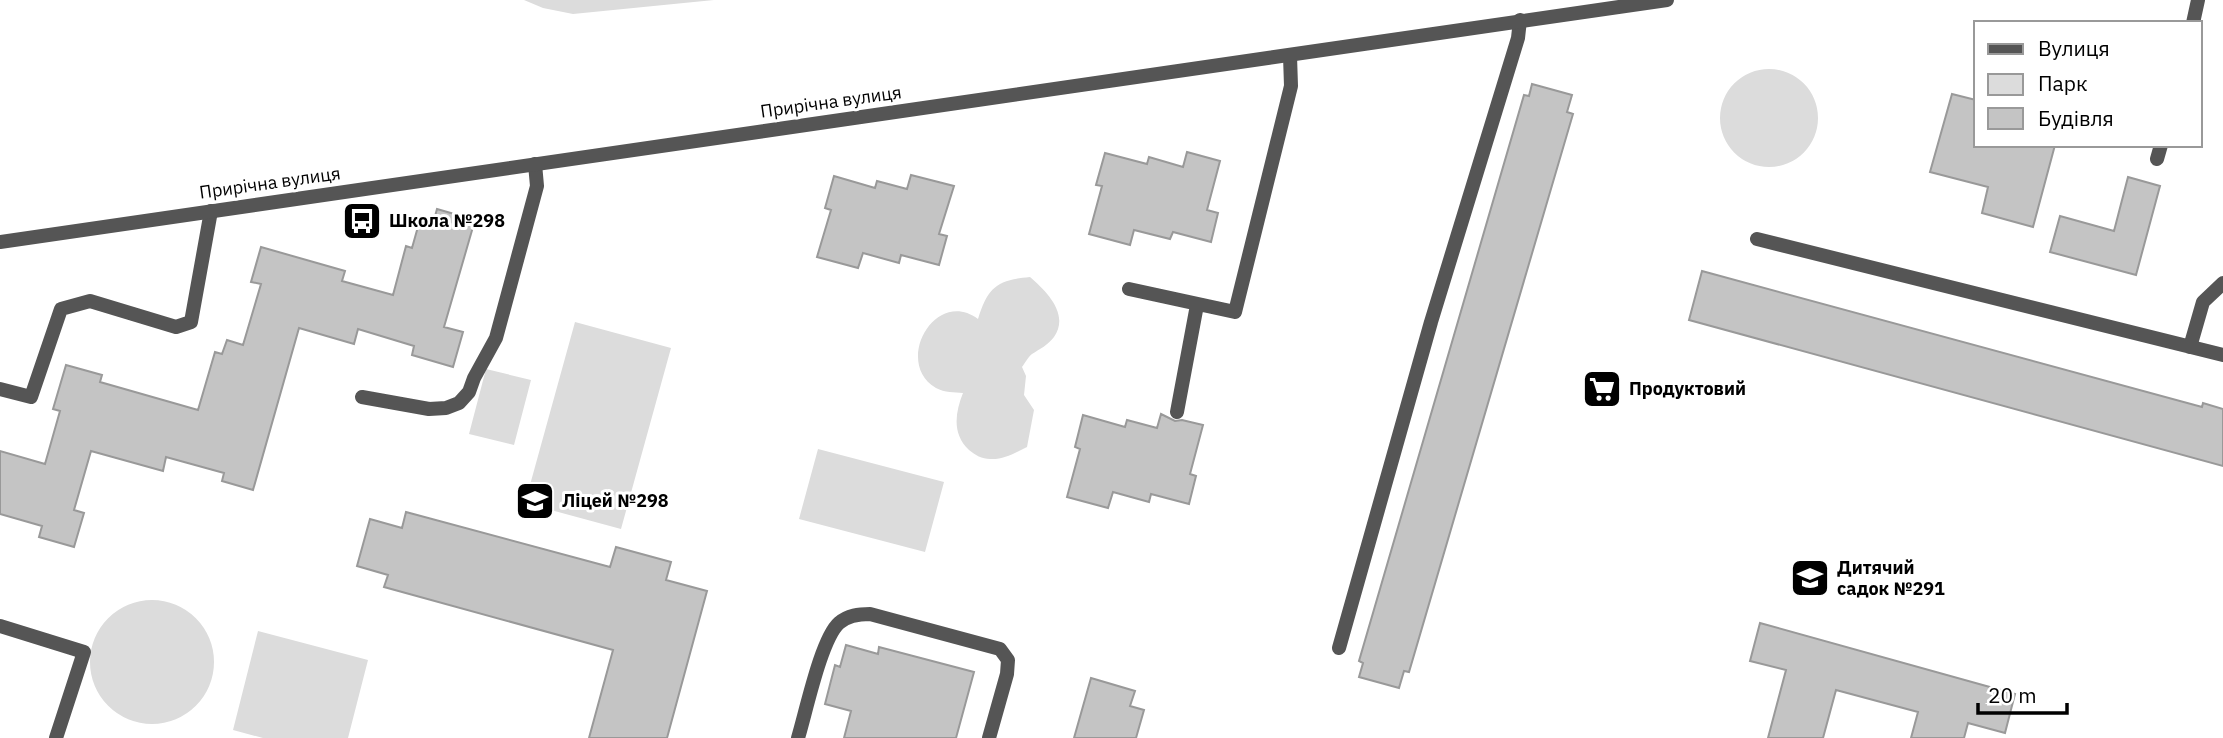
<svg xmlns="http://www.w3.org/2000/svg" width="2223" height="738" viewBox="0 0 2223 738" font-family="'IBM Plex Sans',sans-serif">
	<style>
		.green { fill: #dcdcdc }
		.building { fill: #c4c4c4; stroke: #999; stroke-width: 2 }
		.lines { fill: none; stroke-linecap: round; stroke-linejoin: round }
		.lane { stroke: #555; stroke-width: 14 }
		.street { stroke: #555; stroke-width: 14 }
		.labels { text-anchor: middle; stroke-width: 6; stroke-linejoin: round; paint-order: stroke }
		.street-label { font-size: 18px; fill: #000; stroke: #fff }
		.poi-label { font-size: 18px; font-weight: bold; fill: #000; stroke: #fff; text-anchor: start }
	</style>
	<rect width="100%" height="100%" fill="#fff"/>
	<path class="green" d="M524,0H714L573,14L543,8Z
		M1720 118a49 49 0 1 1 98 0a49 49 0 1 1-98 0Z
		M1030,277C1046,291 1070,314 1054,337C1048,345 1040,349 1032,354C1028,357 1025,363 1022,367L1026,376L1024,395L1034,410L1027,447C1015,453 1003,460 990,459C982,459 975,455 969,450C952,434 955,413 963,393C954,392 945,393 936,388C893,363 935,287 978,319C988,287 997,280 1030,277Z
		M575,322L671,348L621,529L525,503Z
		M486,369L531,380L514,445L469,434Z
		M818,449L944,482L925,552L799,519Z
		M90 662a62 62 0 1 1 124 0a62 62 0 1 1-124 0Z
		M258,631L368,660L348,738H263L233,730Z"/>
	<path class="building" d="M1532,84L1572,95L1567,112L1573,114L1409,672L1404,671L1399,688L1359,677L1363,663L1359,661L1524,95L1529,96Z
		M1952,94L1976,100V145H2055L2033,227L1982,213L1988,187L1930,172Z
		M1187,152L1220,161L1207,210L1218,213L1211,242L1173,232L1170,239L1134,230L1130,245L1089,234L1102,186L1096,185L1105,153L1147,164L1149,157L1183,167Z
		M911,175L954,186L939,234L947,236L939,265L901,255L899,263L863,253L858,268L817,257L831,210L825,208L834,176L875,188L877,181L907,189Z
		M2128,177L2160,186L2136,275L2050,252L2060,216L2114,231Z
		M437,209L475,220L444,327L463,332L453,367L412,355L414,346L358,329L354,344L299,328L253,490L222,481L224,473L166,457L163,471L91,451L74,510L84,513L74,547L39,537L42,526L0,514V451L45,464L60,411L53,409L66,365L102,375L100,382L198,410L215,352L222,354L227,340L243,345L261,284L251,282L261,247L345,271L342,281L393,295L406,246L412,248L421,216L434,220Z
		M1702,271L2202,407L2203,403L2223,409V466L1689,320Z
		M1161,414L1175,421L1182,420L1203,425L1190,474L1196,476L1189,504L1151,494L1149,502L1113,492L1108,508L1067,497L1080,449L1075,447L1083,415L1125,427L1127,420L1157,428Z
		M406,512L610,567L616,547L671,562L666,580L707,591L667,738H589L613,650L384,587L388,575L357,566L370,519L402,528Z
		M1760,623L2015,694L2005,733L1968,723L1964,738H1911L1918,712L1836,690L1823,738H1768L1786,670L1750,661Z
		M846,645L878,654L879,647L974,672L956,738H844L851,711L825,704L835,665L840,667Z
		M1091,678L1135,691L1130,706L1144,710L1136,738H1074Z"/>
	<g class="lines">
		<path class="lane" d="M2193,23L2198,0
			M2157,159L2161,145
			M1757,239L2223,355
			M1129,289L1235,312L1291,86L1290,56
			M2190,347L2203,302L2223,283
			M0,389L31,397L61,309L90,301L176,327L191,322L211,211
			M362,397L429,409L446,408L459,403L469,392L474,378L496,338L537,186L535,164
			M1177,412L1197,305
			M0,626L84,652L56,738
			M1339,648L1431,322L1518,38L1520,20
			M798,738C806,712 821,639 839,623C848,615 859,614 870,614L1000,649L1008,660L1007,674L989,738"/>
		<path class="street" d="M0,242L1667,0"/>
	</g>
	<defs>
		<g id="bus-square" transform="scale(2.0125)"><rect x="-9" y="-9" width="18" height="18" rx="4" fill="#000" stroke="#fff"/><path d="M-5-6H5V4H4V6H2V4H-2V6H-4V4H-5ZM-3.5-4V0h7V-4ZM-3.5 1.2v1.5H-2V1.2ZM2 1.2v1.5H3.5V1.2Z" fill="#fff"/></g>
		<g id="supermarket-square" transform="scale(2.0125)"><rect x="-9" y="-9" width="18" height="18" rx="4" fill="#000" stroke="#fff"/><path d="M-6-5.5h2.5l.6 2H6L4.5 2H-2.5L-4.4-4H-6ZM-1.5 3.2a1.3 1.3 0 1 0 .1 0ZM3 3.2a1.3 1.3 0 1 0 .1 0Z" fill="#fff"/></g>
		<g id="school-square" transform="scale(2.0125)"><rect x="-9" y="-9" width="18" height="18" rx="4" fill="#000" stroke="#fff"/><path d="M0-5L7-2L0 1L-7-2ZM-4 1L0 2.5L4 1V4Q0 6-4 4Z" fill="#fff"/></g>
	</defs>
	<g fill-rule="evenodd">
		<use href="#bus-square" x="362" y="221"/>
		<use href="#supermarket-square" x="1602" y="389"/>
		<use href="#school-square" x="535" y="501"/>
		<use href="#school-square" x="1810" y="578"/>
	</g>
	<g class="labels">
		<g class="street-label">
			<text transform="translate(831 102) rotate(-8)" y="6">Прирічна вулиця</text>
			<text transform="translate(270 183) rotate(-8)" y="6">Прирічна вулиця</text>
		</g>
		<g class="poi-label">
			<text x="389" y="227">Школа №298</text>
			<text x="1629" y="395">Продуктовий</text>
			<text x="562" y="507">Ліцей №298</text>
			<text x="1837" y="574">Дитячий<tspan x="1837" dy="21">садок №291</tspan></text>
		</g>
	</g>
	<rect x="1974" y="21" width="228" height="126" fill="#ffffff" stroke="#999999" stroke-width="2"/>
	<rect x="1988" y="44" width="35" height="10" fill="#555555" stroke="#999999" stroke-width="2"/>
	<text x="2038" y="56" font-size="21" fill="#000000">Вулиця</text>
	<rect x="1988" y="74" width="35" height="21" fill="#dcdcdc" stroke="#999999" stroke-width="2"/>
	<text x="2038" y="91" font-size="21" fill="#000000">Парк</text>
	<rect x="1988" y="108" width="35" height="21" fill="#c4c4c4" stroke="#999999" stroke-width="2"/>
	<text x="2038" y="126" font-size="21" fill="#000000">Будівля</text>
	<path d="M1978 703v10h89v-10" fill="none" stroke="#000000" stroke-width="3.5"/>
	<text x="1988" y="703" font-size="21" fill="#000000" stroke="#ffffff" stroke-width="5" paint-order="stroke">20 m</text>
</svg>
